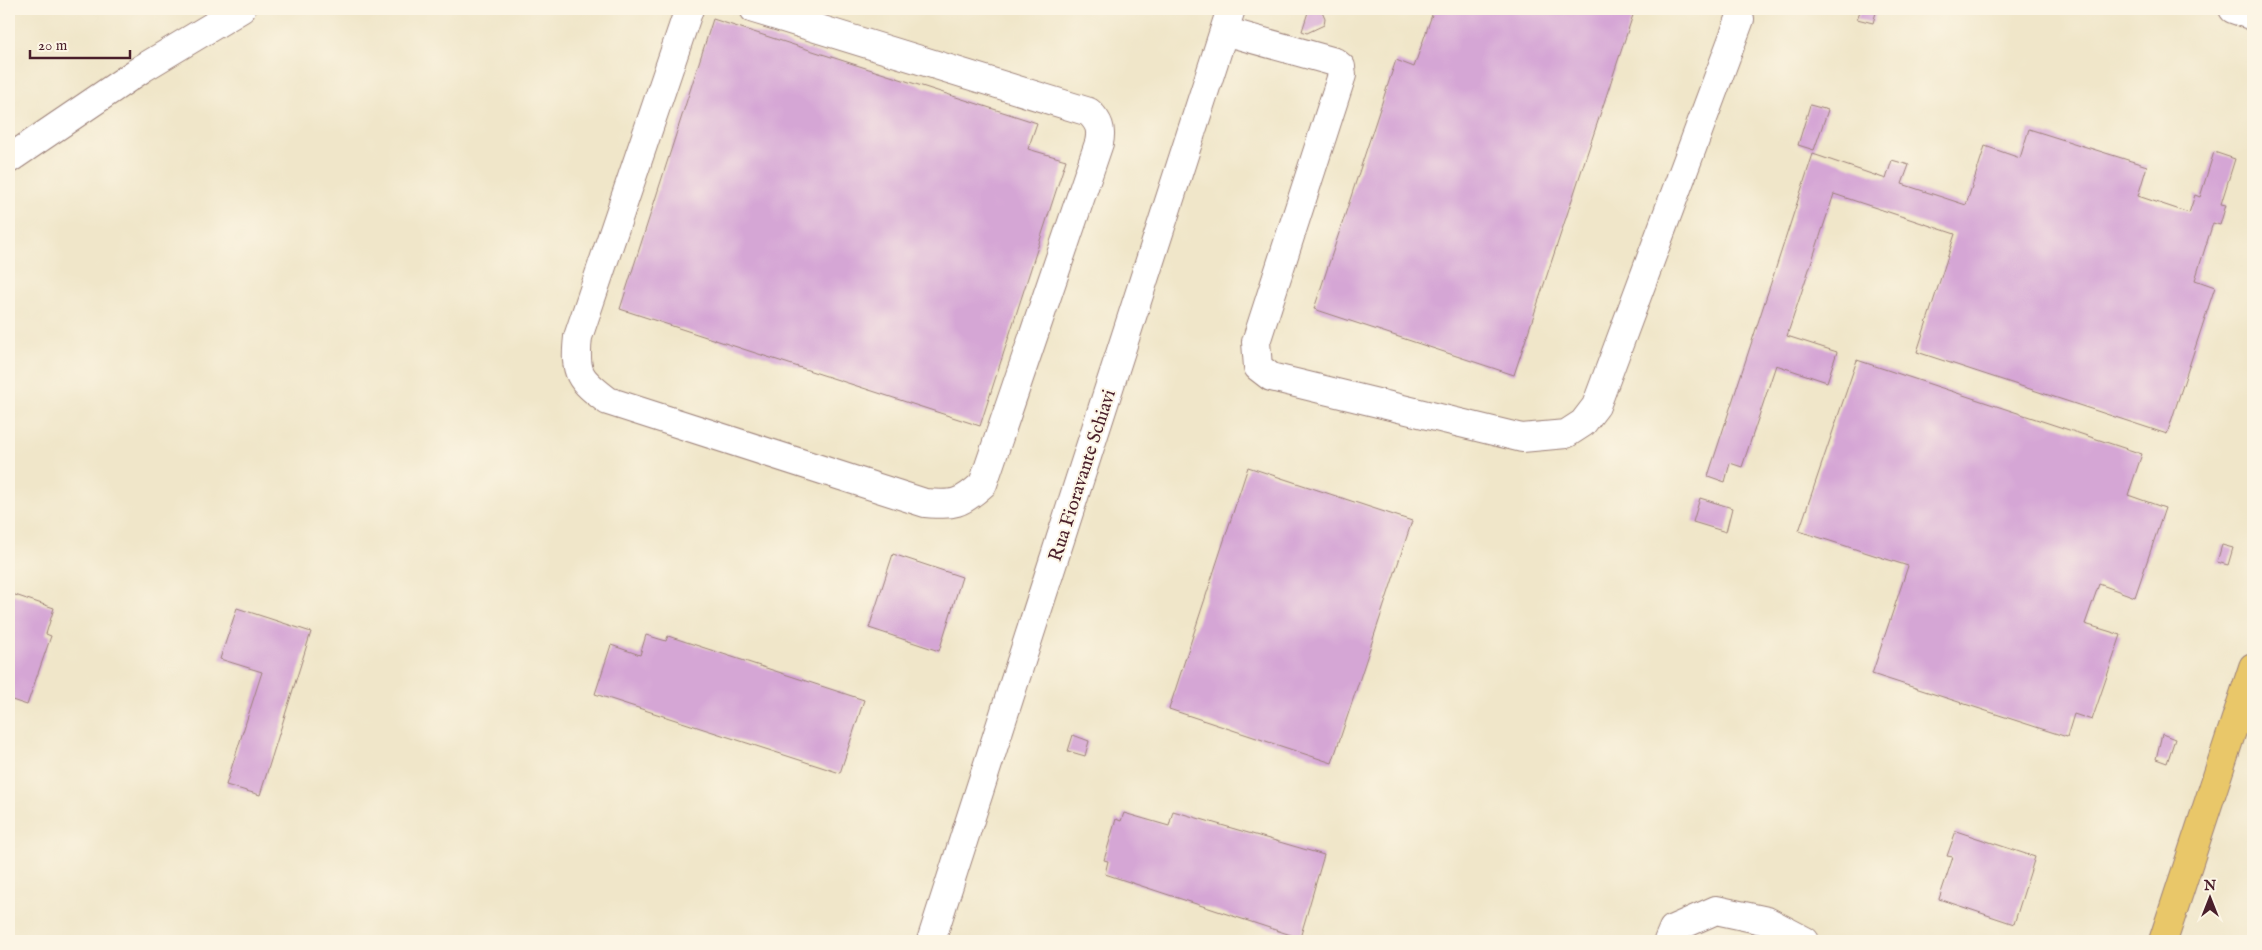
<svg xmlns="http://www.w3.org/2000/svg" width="2262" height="950" viewBox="0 0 2262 950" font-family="'IM FELL English',serif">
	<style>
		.building { fill: #d5a6d5 }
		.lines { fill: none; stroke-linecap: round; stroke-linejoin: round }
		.minor-casing { stroke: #9d827a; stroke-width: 30 }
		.major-casing { stroke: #9d827a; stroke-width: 30 }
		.minor { stroke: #fff; stroke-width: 28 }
		.major { stroke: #e9c769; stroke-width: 28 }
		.labels { text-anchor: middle; stroke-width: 4; stroke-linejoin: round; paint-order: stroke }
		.street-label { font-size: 19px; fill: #4a1f2b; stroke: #fcf5e5 }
	</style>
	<rect width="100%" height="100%" fill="#fcf5e5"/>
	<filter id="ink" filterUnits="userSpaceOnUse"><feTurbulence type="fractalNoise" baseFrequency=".02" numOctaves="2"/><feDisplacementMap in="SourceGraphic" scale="10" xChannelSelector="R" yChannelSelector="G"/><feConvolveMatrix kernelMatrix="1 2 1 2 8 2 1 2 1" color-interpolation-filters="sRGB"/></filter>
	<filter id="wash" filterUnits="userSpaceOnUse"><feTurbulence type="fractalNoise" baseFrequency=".0096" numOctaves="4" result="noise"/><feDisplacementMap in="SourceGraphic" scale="20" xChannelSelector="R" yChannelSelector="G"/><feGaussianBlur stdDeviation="1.12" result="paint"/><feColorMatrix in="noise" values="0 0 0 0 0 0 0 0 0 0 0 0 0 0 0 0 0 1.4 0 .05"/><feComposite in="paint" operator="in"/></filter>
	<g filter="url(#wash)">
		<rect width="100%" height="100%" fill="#f0e6c9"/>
		<g id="blocks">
			<path class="building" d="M1309,9H1321L1325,18L1324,25L1307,33L1302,31Z
				M1434,9H1635L1514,375L1314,309L1396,60L1414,67Z
				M1861,9H1877L1873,23L1857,19Z
				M713,19L1037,123L1028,149L1066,160L980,426L620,309Z
				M1810,105L1828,110L1814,150L1798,145Z
				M2029,129L2147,166L2138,196L2189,213L2195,195L2200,197L2214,152L2235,159L2221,204L2226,205L2220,225L2213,223L2195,280L2215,287L2167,434L1917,352L1955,234L1834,194L1787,336L1837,352L1827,382L1776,365L1742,467L1730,463L1725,482L1708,476L1813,154L1886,179L1892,160L1909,165L1902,184L1966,205L1985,146L2020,158Z
				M1857,360L2142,454L2128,495L2165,508L2135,597L2099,584L2085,624L2121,635L2092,720L2074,714L2067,737L1872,674L1908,566L1799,531Z
				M1248,467L1412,521L1332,763L1169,709Z
				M1700,498L1732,508L1726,532L1693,522Z
				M2222,545L2233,548L2228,565L2217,562Z
				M893,554L962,577L939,651L869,628Z
				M9,593L54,608L46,634L51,636L27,705L9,699Z
				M237,608L311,632L260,795L226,785L262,672L220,659Z
				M646,635L666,641L668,636L864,700L840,773L595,694L611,645L640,655Z
				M2162,734L2175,739L2167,763L2156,759Z
				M1073,735L1089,741L1085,756L1068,751Z
				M1173,811L1324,855L1300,938L1105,874L1108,861L1104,860L1116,819L1121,821L1124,813L1169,826Z
				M1956,831L2035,857L2014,924L1939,899L1953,857L1947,856Z"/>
		</g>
	</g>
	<g filter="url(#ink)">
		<use href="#blocks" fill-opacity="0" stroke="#9d827a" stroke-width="1"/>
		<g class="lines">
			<g class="minor-casing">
				<path id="minor" d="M689,9L578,337C574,374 579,379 608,401L925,503C954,505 960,505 983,484L1099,143C1102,129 1099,122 1089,112L754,9
					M2233,9L2253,16
					M1224,31L1335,62L1341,67L1342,75L1256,342L1258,367L1271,377L1522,438L1566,434L1583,423L1596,406L1740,19
					M9,159L143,68L241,9
					M931,941L1231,9
					M1668,941L1673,929L1716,910L1767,921L1805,941"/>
			</g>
			<g class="major-casing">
				<path id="major" d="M2163,941L2253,667"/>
			</g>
			<use href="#minor" class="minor"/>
			<use href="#major" class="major"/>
		</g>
	</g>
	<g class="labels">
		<g class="street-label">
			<text transform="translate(1081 475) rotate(-72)" y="7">Rua Fioravante Schiavi</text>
		</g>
	</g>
	<rect width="2262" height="950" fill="none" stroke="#fcf5e5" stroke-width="30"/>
	<g transform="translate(2210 898)" stroke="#fcf5e5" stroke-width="4" paint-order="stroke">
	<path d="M0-4L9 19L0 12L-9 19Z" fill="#4a1f2b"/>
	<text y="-8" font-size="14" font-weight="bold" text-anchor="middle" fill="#4a1f2b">N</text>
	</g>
	<path d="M30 50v8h100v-8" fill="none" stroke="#4a1f2b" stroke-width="2.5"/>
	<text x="38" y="50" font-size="15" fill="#4a1f2b" stroke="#fcf5e5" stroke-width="4" paint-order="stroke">20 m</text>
</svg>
